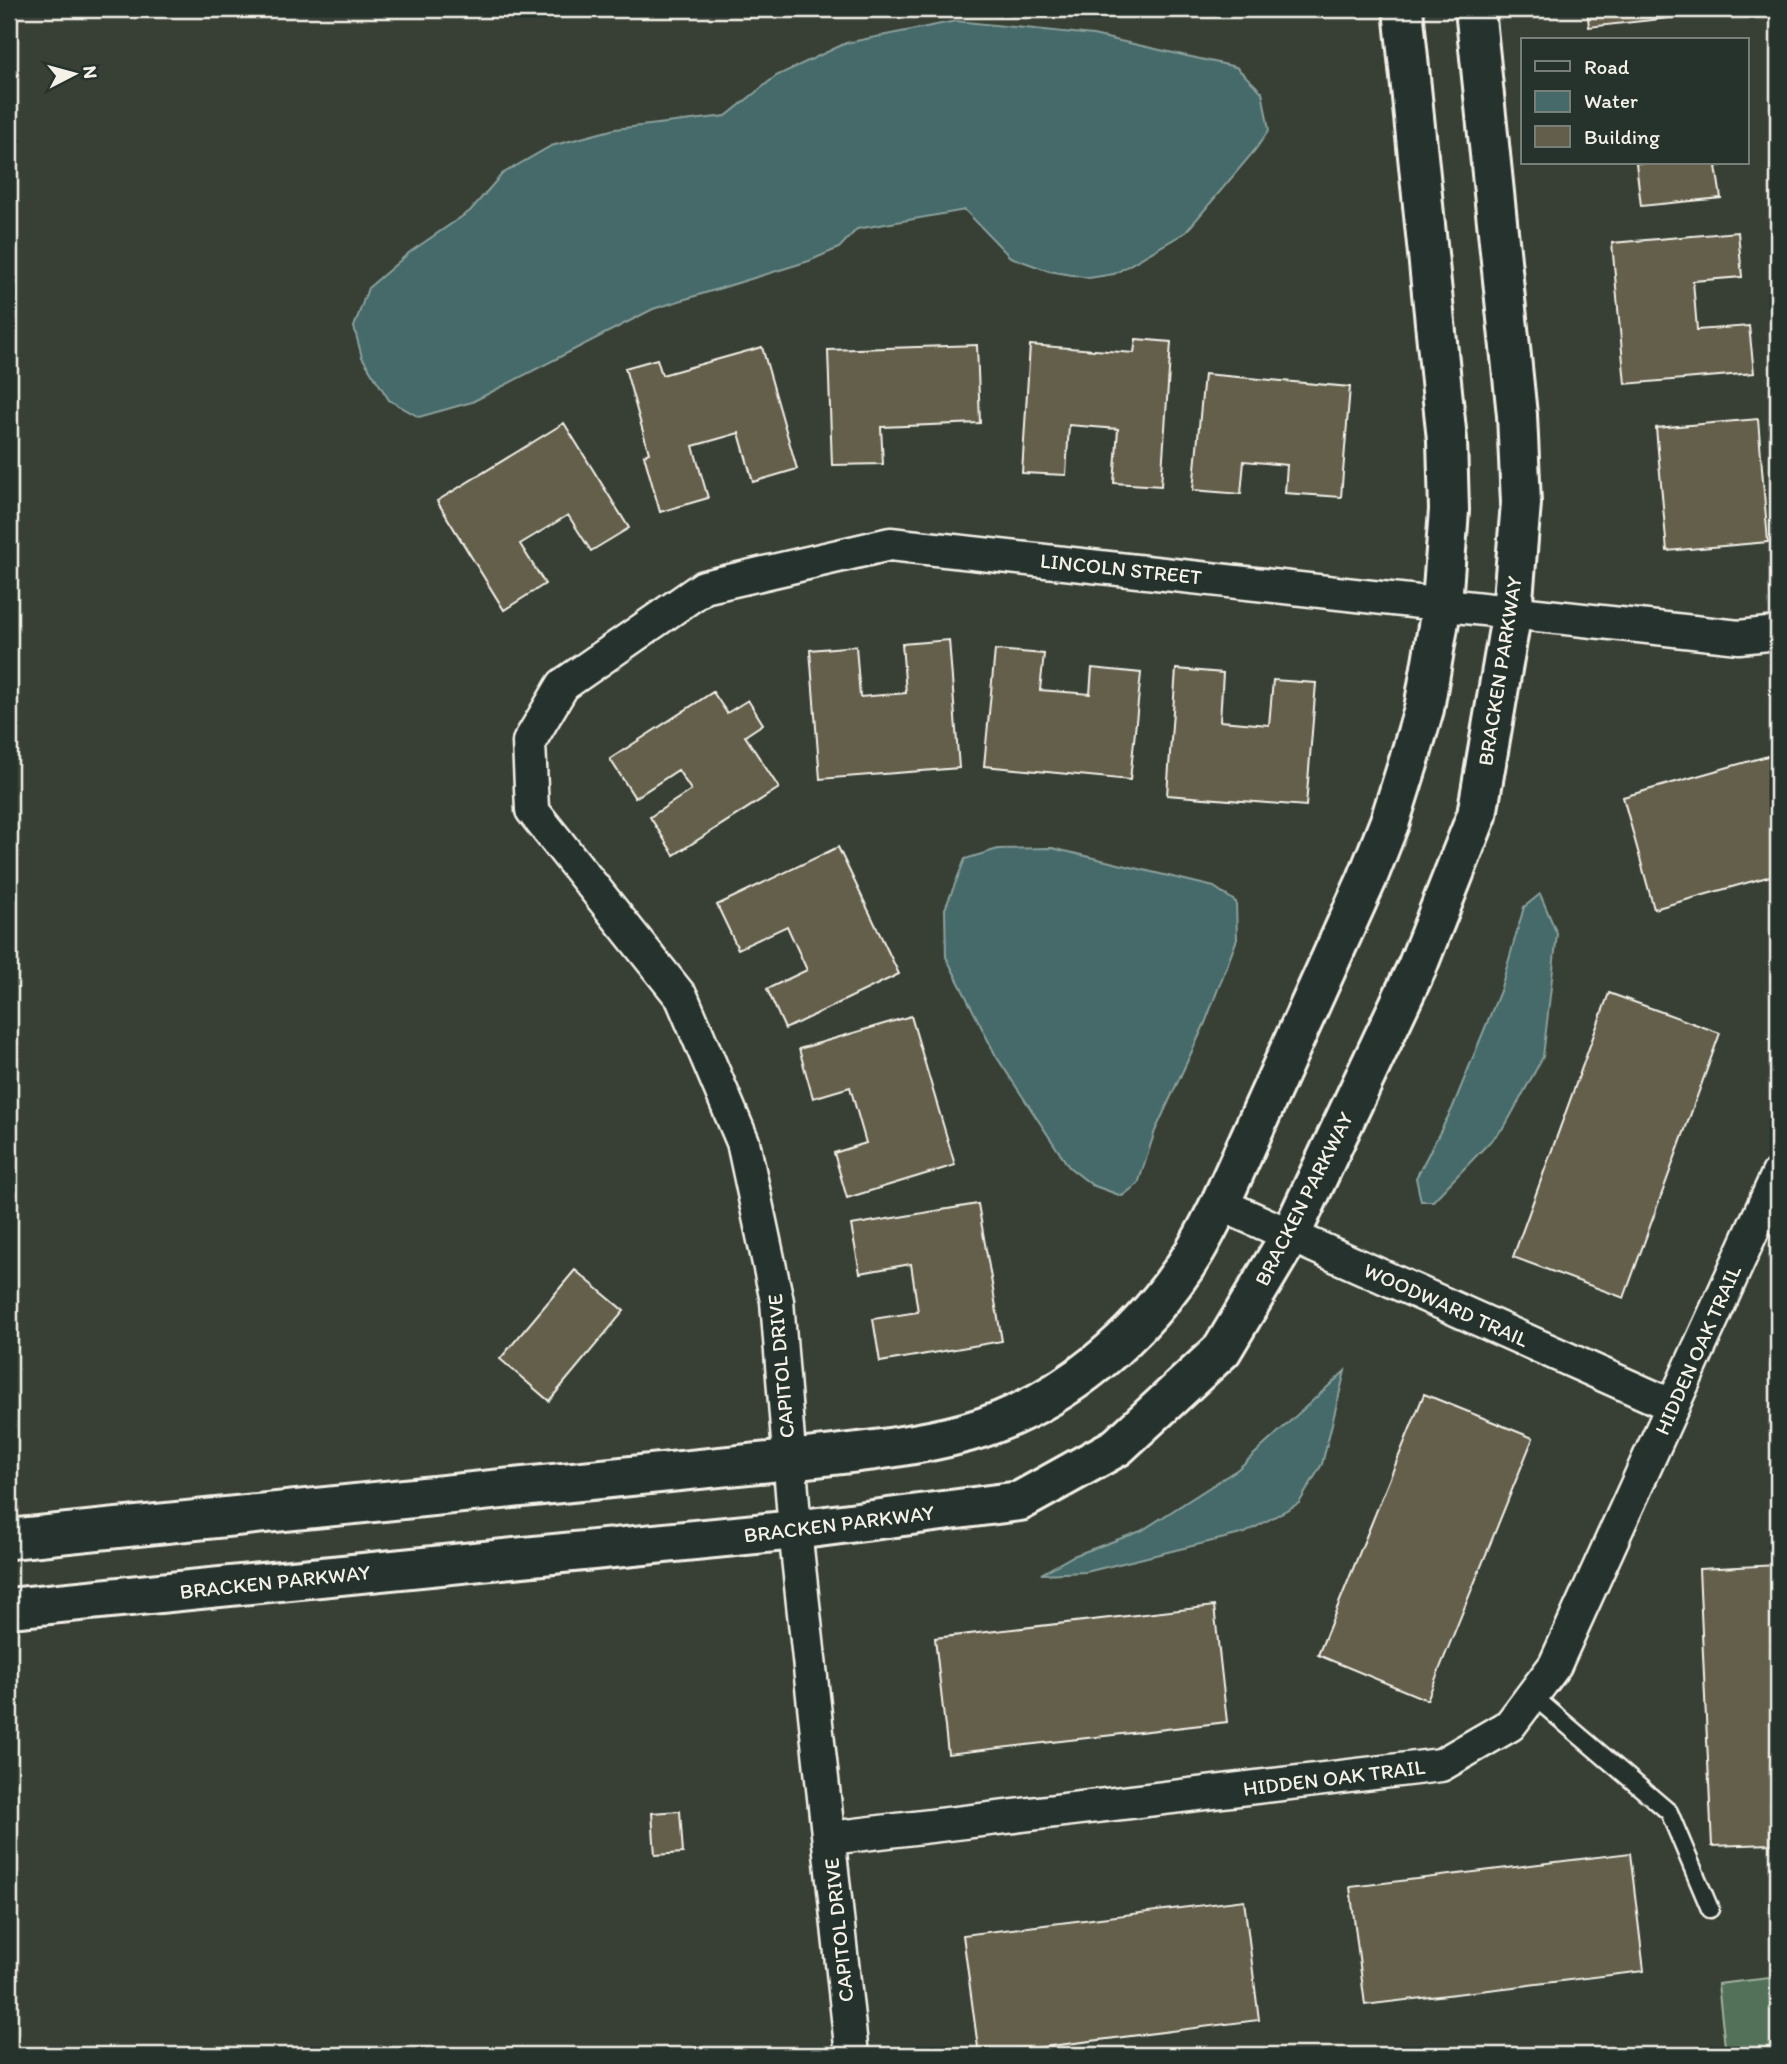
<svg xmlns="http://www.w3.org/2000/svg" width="1787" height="2064" viewBox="0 0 1787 2064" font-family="Itim,sans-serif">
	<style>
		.green { fill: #527159; stroke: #a3b1a0; stroke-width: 2 }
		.water { fill: #456a69; stroke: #8ba09c; stroke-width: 2 }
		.building { fill: #635e4c; stroke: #f4f1e8; stroke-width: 2 }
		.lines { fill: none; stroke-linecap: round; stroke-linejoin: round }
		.lane-casing { stroke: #f4f1e8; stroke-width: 21 }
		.street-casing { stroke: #f4f1e8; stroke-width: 37 }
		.secondary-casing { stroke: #f4f1e8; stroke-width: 44 }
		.lane { stroke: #26332d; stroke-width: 16 }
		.street { stroke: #26332d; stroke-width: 32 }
		.secondary { stroke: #26332d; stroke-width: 38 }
		.labels { text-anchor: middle; stroke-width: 6; stroke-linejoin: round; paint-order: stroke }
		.street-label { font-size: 21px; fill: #f4f1e8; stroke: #26332d }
	</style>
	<rect width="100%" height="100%" fill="#384036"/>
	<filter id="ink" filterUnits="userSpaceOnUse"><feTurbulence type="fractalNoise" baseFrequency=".0143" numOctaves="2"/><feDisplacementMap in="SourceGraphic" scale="14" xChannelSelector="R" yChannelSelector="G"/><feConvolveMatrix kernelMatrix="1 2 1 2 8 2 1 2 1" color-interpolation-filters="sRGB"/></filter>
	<g filter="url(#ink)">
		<path class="green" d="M1778,1977V2055H1726L1718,1984Z"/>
		<path class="water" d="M956,21L1093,35L1236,67L1262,92L1269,130L1255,150L1186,232L1114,274L1089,278L1049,271L1010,257L965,210L857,229L839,248L809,261L653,309L472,402L419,417L389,400L362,357L354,327L368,288L410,252L470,211L502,174L551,146L615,129L726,116L776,76L846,43Z
			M1052,848L1214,887L1236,902L1237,939L1205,1023L1155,1131L1138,1184L1122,1196L1092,1185L1069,1167L996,1056L946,957L945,909L965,859L998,849Z
			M1540,894L1557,934L1543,1057L1505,1126L1433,1201H1421L1416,1178L1452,1109L1500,991L1524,907Z
			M1345,1371L1322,1464L1299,1503L1245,1533L1086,1572L1041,1574L1073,1556L1141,1531L1238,1469Z"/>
		<path class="building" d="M1587,9H1714V13L1589,27Z
			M1636,163H1732V164L1716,166L1721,198L1641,206Z
			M1738,232L1742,277L1693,281L1697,330L1749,326L1754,373L1625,384L1612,243Z
			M1136,339L1171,342L1161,486L1114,483L1118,429L1069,425L1066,475L1022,473L1030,345L1134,353Z
			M977,345L980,423L881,427L883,464L832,465L828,350Z
			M762,347L797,469L753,482L739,433L693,446L708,498L660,512L644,455L649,453L625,368L657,359L662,375Z
			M1204,374L1350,387L1341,497L1285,493L1287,465L1244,461L1241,494L1193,490Z
			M1758,419L1768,542L1667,551L1656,428Z
			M564,423L629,528L591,551L568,515L520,544L545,584L504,610L437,501Z
			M949,640L959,768L820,779L810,650L856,646L860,697L906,693L902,644Z
			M995,650L1044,654L1040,690L1090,694L1092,668L1141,673L1130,780L984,766Z
			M1176,669L1223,673L1220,721L1269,725L1273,680L1316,683L1306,806L1167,795Z
			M713,692L727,713L748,700L763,724L745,736L779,788L674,855L650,817L691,790L678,770L635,798L610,759Z
			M1778,753V874L1654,909L1623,797Z
			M838,847L899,974L785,1029L767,989L807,970L787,926L738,949L717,905Z
			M1609,993L1720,1033L1624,1298L1513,1257Z
			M911,1016L955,1165L847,1198L834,1153L866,1143L850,1087L813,1098L799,1049Z
			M978,1204L1002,1341L880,1362L873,1319L918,1312L911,1264L860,1273L851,1225Z
			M575,1270L624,1311L549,1401L500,1359Z
			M1424,1394L1533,1438L1427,1700L1318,1655Z
			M1778,1565V1804L1770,1805L1772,1844L1712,1846L1699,1569Z
			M1214,1606L1227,1722L948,1754L935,1638Z
			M680,1811L683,1853L655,1855L652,1813Z
			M1630,1853L1644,1971L1365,2005L1350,1887Z
			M1244,1900L1259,2020L979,2055L963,1935Z"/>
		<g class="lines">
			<g class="lane-casing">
				<path id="lane" d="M1533,1696L1669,1812L1710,1909"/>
			</g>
			<g class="street-casing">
				<path id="street" d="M1220,1204L1673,1406
					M830,1838L1441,1765L1510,1725L1555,1665L1778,1174
					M852,2055L795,1530L777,1301L743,1142L682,998L532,810L529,742L563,685L704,587L890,544L1739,637L1778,633"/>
			</g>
			<g class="secondary-casing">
				<path id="secondary" d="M9,1539L789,1460C848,1453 910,1448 968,1432C1062,1405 1144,1334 1195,1251C1204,1236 1212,1220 1220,1204L1367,879L1390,821L1408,764L1424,709L1442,603L1449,510L1447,440L1403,9
					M9,1608L795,1530L1020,1501L1117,1447L1222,1350L1290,1236L1417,967L1477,815L1512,611L1521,503L1517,415L1475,9"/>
			</g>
			<use href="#lane" class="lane"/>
			<use href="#street" class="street"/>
			<use href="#secondary" class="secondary"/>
		</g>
	</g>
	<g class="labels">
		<g class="street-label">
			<text transform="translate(1121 569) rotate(6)" y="7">LINCOLN STREET</text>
			<text transform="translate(1500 671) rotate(-81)" y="7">BRACKEN PARKWAY</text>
			<text transform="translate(1304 1199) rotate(-63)" y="7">BRACKEN PARKWAY</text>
			<text transform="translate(1446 1305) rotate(24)" y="7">WOODWARD TRAIL</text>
			<text transform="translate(1698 1350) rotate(-66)" y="7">HIDDEN OAK TRAIL</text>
			<text transform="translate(781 1366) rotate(-95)" y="7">CAPITOL DRIVE</text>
			<text transform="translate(839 1524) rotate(-7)" y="7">BRACKEN PARKWAY</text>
			<text transform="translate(275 1582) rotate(-6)" y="7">BRACKEN PARKWAY</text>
			<text transform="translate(1334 1778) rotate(-7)" y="7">HIDDEN OAK TRAIL</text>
			<text transform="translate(839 1930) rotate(-96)" y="7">CAPITOL DRIVE</text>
		</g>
	</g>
	<rect width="1787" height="2064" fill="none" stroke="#26332d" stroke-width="35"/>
	<rect x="18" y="18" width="1752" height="2029" fill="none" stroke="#f4f1e8" stroke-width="2.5" filter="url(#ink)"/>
	<rect x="1521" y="38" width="228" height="126" fill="#26332d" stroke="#787f78" stroke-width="2"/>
	<rect x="1535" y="61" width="35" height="10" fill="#26332d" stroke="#787f78" stroke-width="2"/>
	<text x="1584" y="74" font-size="21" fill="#f4f1e8">Road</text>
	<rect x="1535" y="91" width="35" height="21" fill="#456a69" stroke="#787f78" stroke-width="2"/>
	<text x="1584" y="108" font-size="21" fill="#f4f1e8">Water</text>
	<rect x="1535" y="126" width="35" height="21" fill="#635e4c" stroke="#787f78" stroke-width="2"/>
	<text x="1584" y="144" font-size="21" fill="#f4f1e8">Building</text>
	<g transform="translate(74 74) rotate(84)" stroke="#26332d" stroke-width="5" paint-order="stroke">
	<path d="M0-5L12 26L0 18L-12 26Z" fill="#f4f1e8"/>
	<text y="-10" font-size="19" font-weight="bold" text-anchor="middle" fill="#f4f1e8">N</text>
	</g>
</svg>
